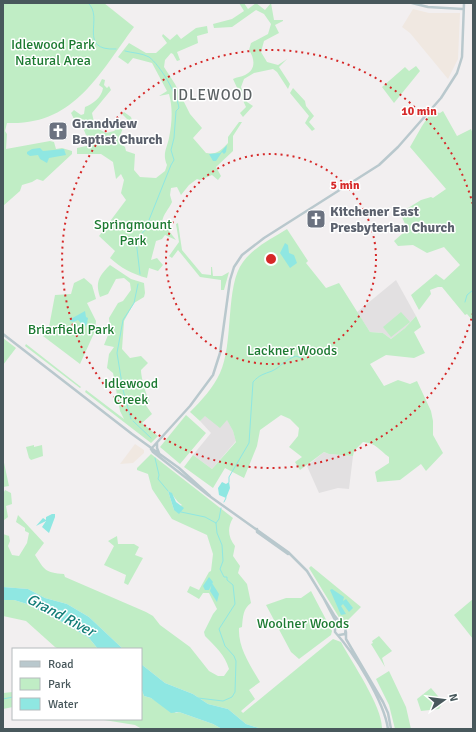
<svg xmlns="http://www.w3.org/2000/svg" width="476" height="732" viewBox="0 0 476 732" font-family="Signika,sans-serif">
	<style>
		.commercial { fill: #f0e8e1 }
		.education { fill: #e2e0e1 }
		.green { fill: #c0edc5; fill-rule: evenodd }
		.water { fill: #8fe7e2 }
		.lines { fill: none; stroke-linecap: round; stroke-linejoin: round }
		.stream { stroke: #8fe7e2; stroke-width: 1 }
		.secondary { stroke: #b9c8cd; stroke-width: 2.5 }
		.ring { fill: none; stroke: #d62828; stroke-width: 2; stroke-dasharray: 2 4 }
		.labels { text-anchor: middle; stroke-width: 3; stroke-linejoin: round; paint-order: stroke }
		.park-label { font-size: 14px; fill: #1c7a31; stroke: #fff }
		.worship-label { font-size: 14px; font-weight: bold; fill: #5b616d; stroke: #fff; text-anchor: start }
		.neighbourhood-label { font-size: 15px; letter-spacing: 1px; fill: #5c6264; stroke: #fff }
		.water-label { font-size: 15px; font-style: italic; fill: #137e78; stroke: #fff }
		.centre { fill: #d62828; stroke: #fff; stroke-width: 2 }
		.ring-label { font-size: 12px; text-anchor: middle; font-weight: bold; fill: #d62828; stroke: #fff; stroke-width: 3; stroke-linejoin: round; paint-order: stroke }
	</style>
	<rect width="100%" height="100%" fill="#f2eff0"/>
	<path class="commercial" d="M413,9L429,13H460L458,59L448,79L410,33L402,27Z
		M135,444L144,450V453L133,463L120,464Z"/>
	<path class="education" d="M396,280L416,316L405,328L391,339L383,333L370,332L357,312Z
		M213,406L224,413L233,431L236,441L212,469L193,455L211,433L200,421Z
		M324,452L329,454L353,456L349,489L338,488L319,493L307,466Z"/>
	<path class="green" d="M3,3H104L134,27C99,74 74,126 7,123L5,131L7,134L6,149L50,141L54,142L56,149L62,148L72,151V154L43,181L37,179L32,182L22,185L20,191L3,206Z
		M239,3H244L248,9L256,3L265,10L271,3L274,20H283V21L275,25L279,33L264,41L261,52L267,62L278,65L287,59L279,67L290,84L288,89L277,72L273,69L254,73L244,79L241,87L247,102L253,106L243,117L240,113L246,107L233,79C237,77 241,77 245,75C256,70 255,59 249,50L251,43L268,34L271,24L264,14L256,10L232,27L214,28L213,24L232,19L244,11Z
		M207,26L208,33L197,36L198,43L177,52L180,60L177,61L173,54L171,53L165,60L164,67L175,84L190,114L202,128L193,138L206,153C217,155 221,150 228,143V137L239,122H242L233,136V151L216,167L221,176L218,180L212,175L200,180L197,179L189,185L181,195L177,187L171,188L170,195L172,202C169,209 163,214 162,222L176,240L165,235L162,239L156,241L151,260L157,258L163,265L158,271L149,268L147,278C132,274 121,268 110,258L115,251L99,236L126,200L121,193L124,180L121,174L116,179L113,162L101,154H77V148L91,145L92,138L86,135L80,121L74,119L71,113L74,110L81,115L84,114L85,107C93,104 102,97 103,88L99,85L102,79L105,80L104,85L107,88L109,86L111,90L92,113L95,127L106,133L114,131L127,119L122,114L124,112L131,117L133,124L123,128L118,141L125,147L126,151L135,154L134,170L140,177L156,178L165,171L167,165C162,154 167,148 169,138C172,123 173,108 169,94L159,96L167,91L152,63L133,58L128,64L118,57L129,43L146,53H156L167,43L162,36L163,34L170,40L177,34L181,39L196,28Z
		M416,66L420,71L394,103L382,87L405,67L409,71Z
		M293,88L305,101L306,106L314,116L309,122L315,129L312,131L305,123L309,116L290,93Z
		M432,111L440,113L443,111L457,136L471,129L473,134V321L467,314L465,315L442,287H438L430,290L431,294L419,310L411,295L436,274L444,280L460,265L444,247L427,253L413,245L398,246L394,241L403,233L406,226L400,213L421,200L431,197L433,198L446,189L410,147L422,126Z
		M178,223L182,250L202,274L211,275V267H212L213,276H222L229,272L224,290H221V280L200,277L178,250L172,258L169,256L179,242L176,224Z
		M287,229L308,261L306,263L326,288L339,283L370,332L383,333L391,339L405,328L416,316L421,327L414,332L425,353L414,358L386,355L370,364L384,386L398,380L410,384L417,381L431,411L433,421V435L443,453L426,471L421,464L400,480L377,482L375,472L389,463V457C379,450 376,443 363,442L354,451L353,456L329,454L324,452L300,470L295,462L302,457L289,447L298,436L299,428L290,419L281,415L260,430L257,446L244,478L225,468L213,488L184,467L193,455L212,469L236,442L233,431L227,420L220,428L205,416L200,421L190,412C202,400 213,388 220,373C234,344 225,285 243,262C254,247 271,239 287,229Z
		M110,265L131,279L144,283L145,293L144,297L134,303L124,321L122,349L130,358L141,356L148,363L141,370C141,377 146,396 150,401L145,404L152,414L142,423L158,436L151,443L85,392L86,390L124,419L120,411L113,373L107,368L109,354L114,347L104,345L110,330L109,318L118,303L123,301L131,290L130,283L124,278L116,279L108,294L100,297C95,282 99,276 110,265Z
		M84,278L92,285L96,299L87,303L96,321L95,331L80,364L43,336L49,327L55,295L71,294L74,283Z
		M401,312L410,322L391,337L383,327Z
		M3,338L16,348L3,365Z
		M26,344L81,387L80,388L25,346Z
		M186,415L206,433L180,464L160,447Z
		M34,445V447L42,445L43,456L31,460L29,458L26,447Z
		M151,454L233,518C227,528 228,537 235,546L233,556L240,566L238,573L247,584L251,603C243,609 243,616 242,627L239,628C238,648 250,665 260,682L249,690L255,699L241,711L243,713L333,639L341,642C352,663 383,707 382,729H262L246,724L228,709L208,704L193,694L165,683L141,664V649H123L89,617L67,604L45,598L28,589L3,587V532V534L9,536L10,541L8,546L12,555L19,556L27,543L29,533L25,531V528L16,522L18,515L44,543L35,555C44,569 45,573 64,574L65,577L146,612L153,616L160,625L190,647L209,671L218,676H224L229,669C225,655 215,646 205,636L204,632L213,614L217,609L209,593H203L199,599L187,592L190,586L199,590L209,572L211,571L213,554L207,535L172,519L152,489L148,474L137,470V468ZM168,491C174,494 175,501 182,505L174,510Z
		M3,458L9,486L3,487Z
		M5,490L11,493L12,504L6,506L8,517L3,521V494Z
		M117,536L118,544H134L139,547L135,555L143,558L128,585L124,583L126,575L104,565L114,546L108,541Z
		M311,566L361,607L347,621L340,619L309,568Z
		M311,591L332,631L331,635L299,659L291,652L266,605L286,598H301Z
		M473,599V639L454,615Z
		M3,600H14L27,604L64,623L89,638L98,649H59L55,647L26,621L3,616Z
		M379,636L392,651L382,658L385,667L371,644L373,643L372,641Z
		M389,671L406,707L411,729H395L389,705L376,679Z
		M141,688L144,696L151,698L176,713L179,712L213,724L222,729H142L135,725L98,719H141Z
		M431,688L443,702L439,709L421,711L417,699Z
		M13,692V707L3,709V693Z"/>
	<path class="water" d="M227,145L226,152L224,154L222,152L216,161H213L209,154L220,153Z
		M40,148L43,151L64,149L66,155L49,158L47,163L40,159L38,155L30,156L27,154V152L32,149Z
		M285,243L288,245L289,253L294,255L297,263L290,268L280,253Z
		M85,311L86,317L88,318L87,324L82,330H81V323L78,320L73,322L69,320Z
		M222,482L226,484L229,482L230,488L226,498L219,495L218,488Z
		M168,491L172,493L176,502L184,508L179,514L174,510Z
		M52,514H55V517L49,533L42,527L46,521L36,526L43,518L46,520V517Z
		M209,577L213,582L209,590H205L203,586Z
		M212,583L219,594L217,602L210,591Z
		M3,587L28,589L45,598L67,604L89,617L123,649H98L89,638L64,623L27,604L14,600H3Z
		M332,589L344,597L343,601L346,599L353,608L349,612L343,604L341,606L346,614L341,615L330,590Z
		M141,664L165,683L193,694L208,704L228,709L246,724L262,729H222L213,724L179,712L171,713L151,698L144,696L141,688Z"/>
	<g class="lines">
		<path class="stream" d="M88,3C105,17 76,51 116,49
			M125,51C132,53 142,53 149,57C160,65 177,94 179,108L176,111L174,138L171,150L174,160L171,165L145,230L136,240L140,274
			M465,302L467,295L473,290
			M131,419L123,390L117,353L123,320L134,303L138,284
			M133,421L151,438
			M155,458L159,475L158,479L168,491
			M229,482V477L249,443L253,382C259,375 264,374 272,371C281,367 284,360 296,356L303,359
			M224,502L226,498
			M181,512L205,517L216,523L217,533L222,545L223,561L220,569L224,577H227V580L233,585L235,604L219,629L225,646L234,656L236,661L235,692L232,697L223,701L198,698
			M216,523L219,519L221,508
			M3,699L13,697"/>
		<path class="secondary" d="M412,3L428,7L463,9
			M3,334L132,434L179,468L210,496
			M157,443V448L159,453
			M151,449L190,406L213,375L220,353L230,280L234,267L242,255L264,238L379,165L398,147L441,98L457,73L462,57L464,3
			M151,449L153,452L208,495L288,552L307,571L334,615L341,624
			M257,529V532L288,554
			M323,597L335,620V632C354,653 384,701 388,729
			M335,627L340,623L346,627L345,634L339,635
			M346,632V639L383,702L388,713L391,729"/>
	</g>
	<g class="ring">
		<circle cx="271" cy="259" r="105"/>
		<path d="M473 313A209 209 0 1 1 473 205"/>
	</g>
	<defs>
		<g id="church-square" transform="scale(1)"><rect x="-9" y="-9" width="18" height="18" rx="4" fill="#6b7280" stroke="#fff"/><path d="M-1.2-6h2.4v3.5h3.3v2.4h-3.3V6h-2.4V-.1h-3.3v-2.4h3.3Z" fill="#fff"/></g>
	</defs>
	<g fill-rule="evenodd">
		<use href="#church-square" x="58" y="131"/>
		<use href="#church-square" x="316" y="219"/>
	</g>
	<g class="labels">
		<g class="park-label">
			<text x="53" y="49">Idlewood Park<tspan x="53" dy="16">Natural Area</tspan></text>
			<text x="133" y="229">Springmount<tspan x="133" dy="16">Park</tspan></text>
			<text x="71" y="334">Briarfield Park</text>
			<text x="292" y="355">Lackner Woods</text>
			<text x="131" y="388">Idlewood<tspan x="131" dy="16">Creek</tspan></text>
			<text x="303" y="628">Woolner Woods</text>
		</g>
		<g class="worship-label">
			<text x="72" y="128">Grandview<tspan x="72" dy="16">Baptist Church</tspan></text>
			<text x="330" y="216">Kitchener East<tspan x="330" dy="16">Presbyterian Church</tspan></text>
		</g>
		<g class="neighbourhood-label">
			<text x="213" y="100">IDLEWOOD</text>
		</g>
		<g class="water-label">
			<text transform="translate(61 615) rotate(28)" y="5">Grand River</text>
		</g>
	</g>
	<circle cx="271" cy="259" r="6" class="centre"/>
	<g class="ring-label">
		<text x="419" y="115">10 min</text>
		<text x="345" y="189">5 min</text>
	</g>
	<rect width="476" height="732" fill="none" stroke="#48585c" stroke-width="8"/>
	<rect x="12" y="648" width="130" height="72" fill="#ffffff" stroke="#b6bcbe"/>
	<rect x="20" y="661" width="20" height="6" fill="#b9c8cd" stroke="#b6bcbe"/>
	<text x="48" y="668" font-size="12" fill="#48585c">Road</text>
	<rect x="20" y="678" width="20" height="12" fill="#c0edc5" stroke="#b6bcbe"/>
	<text x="48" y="688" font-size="12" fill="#48585c">Park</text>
	<rect x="20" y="698" width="20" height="12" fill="#8fe7e2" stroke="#b6bcbe"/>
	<text x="48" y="708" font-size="12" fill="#48585c">Water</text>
	<g transform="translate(444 700) rotate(76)" stroke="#ffffff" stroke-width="3" paint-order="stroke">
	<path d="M0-3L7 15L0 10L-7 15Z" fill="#48585c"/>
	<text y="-6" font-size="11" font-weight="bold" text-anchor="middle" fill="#48585c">N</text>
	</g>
</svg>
